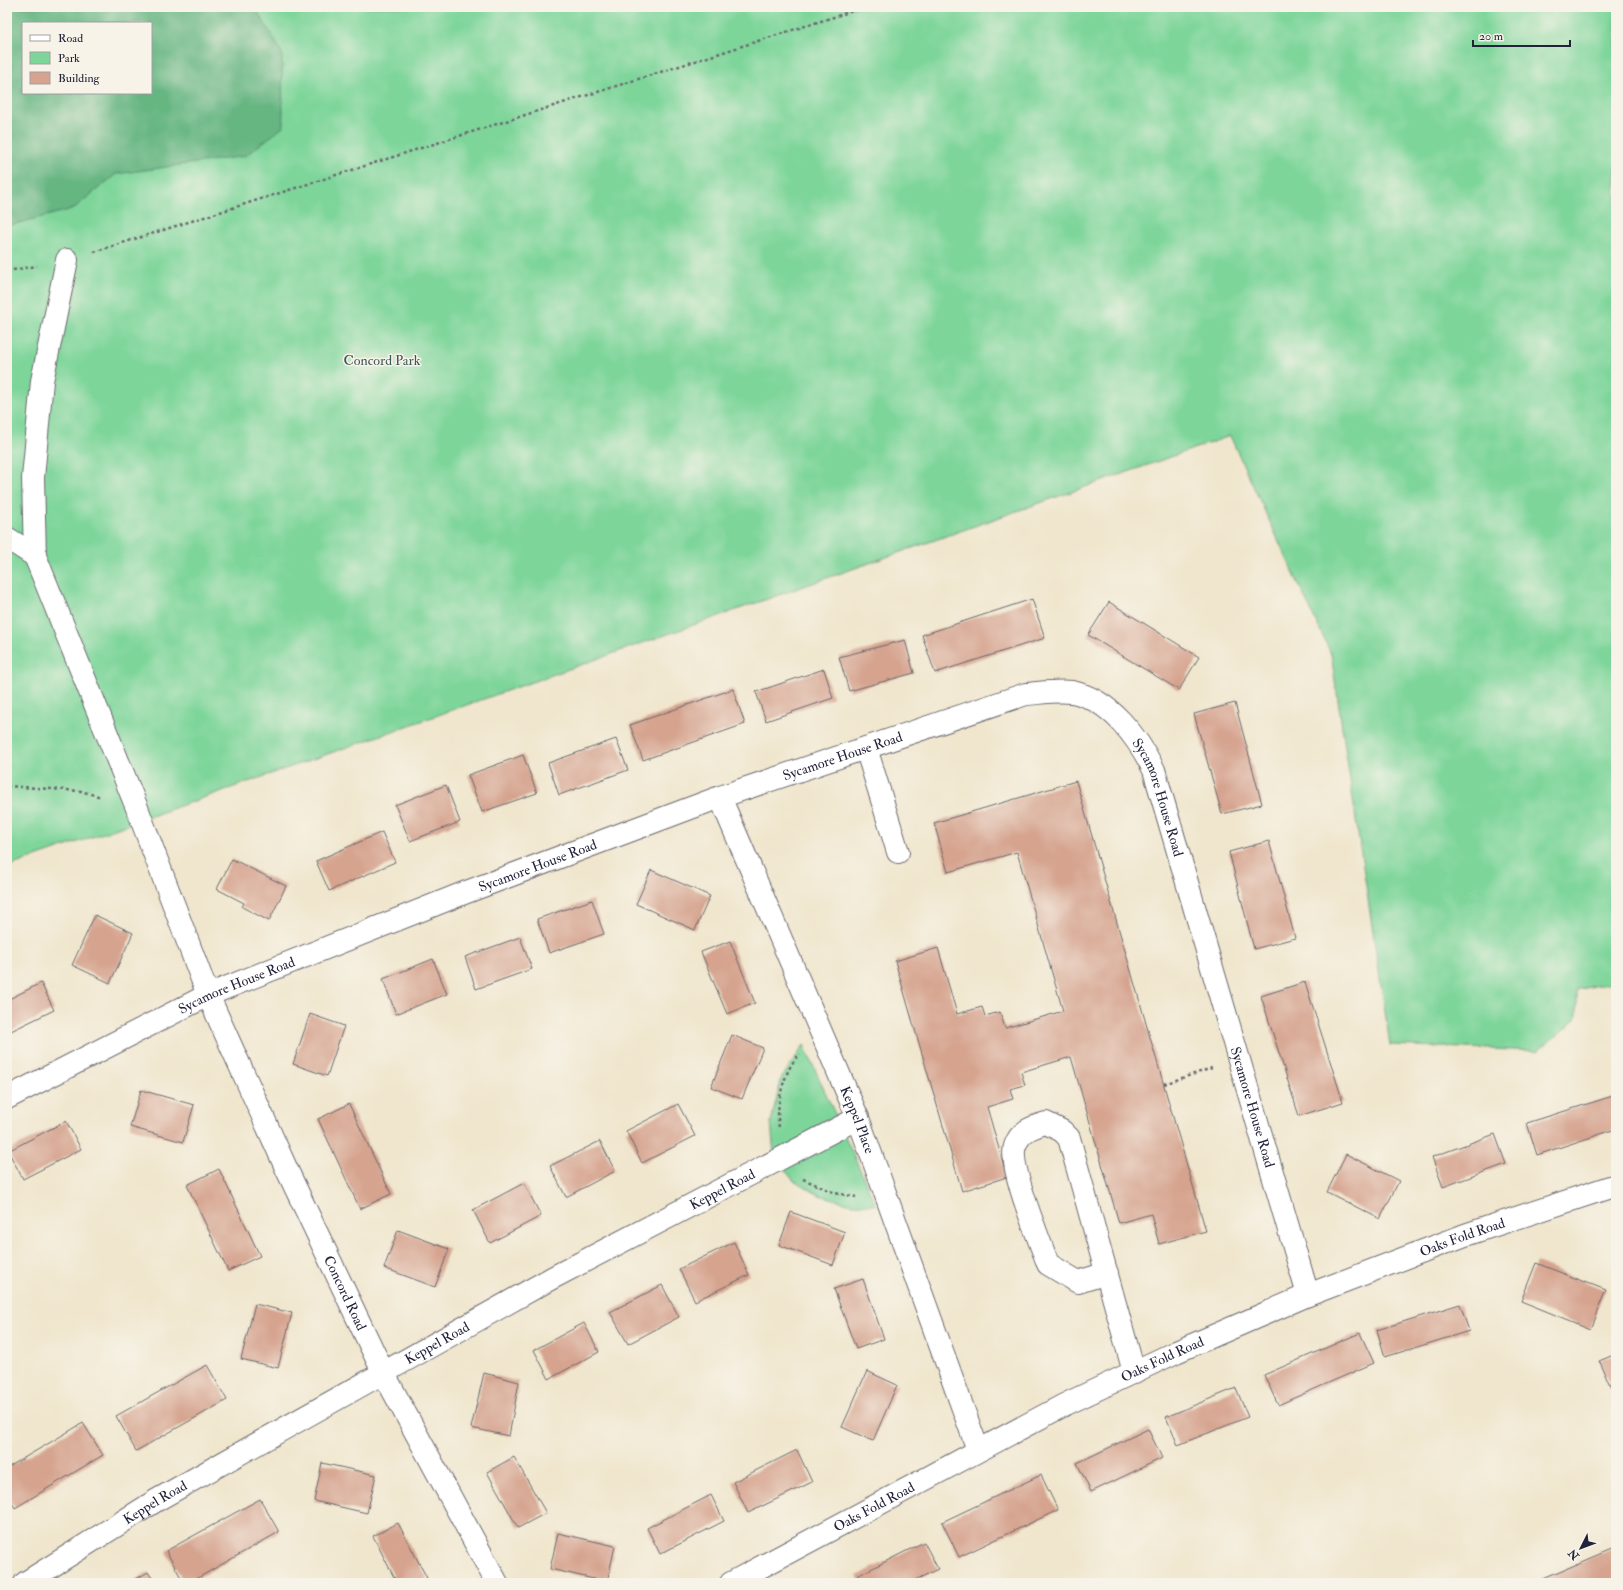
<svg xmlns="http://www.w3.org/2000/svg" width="1623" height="1590" viewBox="0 0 1623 1590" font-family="'IM FELL Double Pica',serif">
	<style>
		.green { fill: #7dd59a; stroke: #507c6a; fill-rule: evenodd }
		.forest { fill: #66b682; stroke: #446c5e; fill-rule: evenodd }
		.building { fill: #d5a38e }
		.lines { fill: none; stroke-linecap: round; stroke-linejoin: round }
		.minor-casing { stroke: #6a676e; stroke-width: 24 }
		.path { stroke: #6a676e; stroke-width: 2.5; stroke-dasharray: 3 3; stroke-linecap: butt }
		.minor { stroke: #fff; stroke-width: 22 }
		.labels { text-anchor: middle; stroke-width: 3; stroke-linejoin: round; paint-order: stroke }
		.park-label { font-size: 14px; fill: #3d5858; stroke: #f7f3e8 }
		.street-label { font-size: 14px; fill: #22223b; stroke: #f7f3e8 }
	</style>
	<rect width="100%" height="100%" fill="#f7f3e8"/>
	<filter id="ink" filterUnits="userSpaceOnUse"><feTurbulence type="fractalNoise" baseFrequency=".025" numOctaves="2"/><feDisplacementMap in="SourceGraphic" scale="8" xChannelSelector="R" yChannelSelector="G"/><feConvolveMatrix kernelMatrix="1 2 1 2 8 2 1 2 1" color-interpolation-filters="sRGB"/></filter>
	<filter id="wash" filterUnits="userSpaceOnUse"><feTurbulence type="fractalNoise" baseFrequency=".012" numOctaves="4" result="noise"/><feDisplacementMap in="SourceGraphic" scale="16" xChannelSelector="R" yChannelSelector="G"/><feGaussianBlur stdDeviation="0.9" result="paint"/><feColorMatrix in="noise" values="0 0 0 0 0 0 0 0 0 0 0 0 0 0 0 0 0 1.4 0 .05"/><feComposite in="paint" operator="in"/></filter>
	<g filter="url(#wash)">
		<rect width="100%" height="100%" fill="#f0e6cd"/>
		<path class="green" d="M7,7H1616V981L1577,990V1018L1538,1051L1390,1045L1331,654L1230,436L7,867ZM23,23H151V93H23Z
			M804,1045L876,1205L852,1204L819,1195L793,1180L774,1156L771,1122L781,1079Z"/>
		<path class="forest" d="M7,7H255L282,53L283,127L245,156L116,174L73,209L7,226ZM23,23H151V93H23Z"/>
		<g id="blocks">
			<path class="building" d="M1032,599L1045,638L935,673L922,635Z
				M1109,602L1199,657L1179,690L1088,635Z
				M905,640L914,673L849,691L839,657Z
				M824,669L833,698L766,721L756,692Z
				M733,689L745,724L643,760L630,725Z
				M1235,703L1262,804L1222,814L1194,714Z
				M616,739L628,770L559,795L548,763Z
				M523,755L537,793L482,812L468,775Z
				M1076,781L1206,1231L1159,1244L1151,1214L1119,1223L1071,1057L1021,1072L1025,1085L1010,1089L1013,1099L987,1107L1007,1177L962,1191L895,961L938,948L957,1014L982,1007L985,1016L1000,1012L1005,1028L1063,1011L1017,852L948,872L934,823Z
				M446,785L460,822L410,841L395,805Z
				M382,832L395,862L329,891L316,861Z
				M1269,841L1295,938L1254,949L1229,852Z
				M232,859L286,886L269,921L242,907L244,903L217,889Z
				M651,870L710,896L695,930L636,904Z
				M592,900L604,934L549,953L537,919Z
				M95,915L133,933L110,983L72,965Z
				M520,937L532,969L476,989L465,957Z
				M730,941L755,1003L727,1014L701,952Z
				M433,959L447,994L396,1014L383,979Z
				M1305,982L1343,1102L1299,1116L1261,996Z
				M41,983L54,1010L7,1033V1000Z
				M310,1014L344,1026L327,1076L293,1064Z
				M732,1035L763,1048L742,1099L711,1087Z
				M141,1090L194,1105L183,1142L130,1127Z
				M1616,1095V1129L1537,1155L1527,1123Z
				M349,1104L391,1194L360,1209L318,1119Z
				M678,1104L695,1136L642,1163L626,1131Z
				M66,1121L81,1149L23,1179L8,1151Z
				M1495,1134L1506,1164L1443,1187L1432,1157Z
				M600,1141L615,1171L566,1197L550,1166Z
				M1346,1154L1399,1181L1380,1219L1327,1192Z
				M219,1169L260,1256L228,1271L187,1185Z
				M524,1183L541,1216L490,1243L473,1210Z
				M791,1212L845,1232L833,1265L779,1245Z
				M398,1230L449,1249L435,1287L384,1268Z
				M734,1242L749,1275L695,1301L679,1269Z
				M1536,1263L1606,1290L1590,1329L1521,1301Z
				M863,1279L884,1339L856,1349L834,1289Z
				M662,1285L679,1317L628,1344L610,1312Z
				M255,1304L292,1313L278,1368L241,1359Z
				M1460,1304L1469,1331L1385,1357L1377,1330Z
				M584,1323L599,1352L549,1379L534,1350Z
				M1360,1333L1374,1363L1278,1405L1264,1375Z
				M1616,1354V1400L1599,1361Z
				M207,1365L227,1400L136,1451L116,1416Z
				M867,1371L897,1385L873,1441L842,1427Z
				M484,1373L519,1382L509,1436L471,1428Z
				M1236,1388L1248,1417L1178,1445L1166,1417Z
				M83,1423L103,1455L15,1508L7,1495V1468Z
				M1148,1429L1162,1458L1091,1492L1077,1463Z
				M797,1450L812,1482L748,1513L733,1482Z
				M514,1457L546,1513L518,1528L487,1472Z
				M322,1463L376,1475L367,1513L314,1501Z
				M1041,1475L1058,1510L959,1557L942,1522Z
				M711,1495L724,1521L660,1554L647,1528Z
				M260,1499L279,1532L189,1583H184L166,1551Z
				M398,1523L427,1578L417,1583H397L373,1536Z
				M558,1533L615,1546L607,1582L550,1569Z
				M924,1542L938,1569L909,1583H861L857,1576Z
				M1615,1548L1616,1583H1533L1589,1559Z
				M148,1572L155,1583H129Z"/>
		</g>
	</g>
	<g filter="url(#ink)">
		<use href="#blocks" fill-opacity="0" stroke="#6a676e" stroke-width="1"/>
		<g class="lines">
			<g class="minor-casing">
				<g id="minor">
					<path id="s1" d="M67,260L42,381L33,478L35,556L137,808L208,995L287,1170L384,1374L497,1583"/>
					<path d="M7,538L35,556"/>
					<path d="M866,748L898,852"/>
					<path id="s2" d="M720,797L858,1118L978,1450"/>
					<path id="s3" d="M7,1098L208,995L464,893L720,797L1026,694C1040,693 1057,690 1072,692C1110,699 1138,738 1154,770L1308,1295"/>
					<path d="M1107,1273L1078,1282L1048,1264C1040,1241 1008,1166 1015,1146C1020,1131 1032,1127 1046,1123L1062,1131L1069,1138L1134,1372"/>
					<path id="s4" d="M25,1583L157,1500L552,1278L858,1118"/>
					<path id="s5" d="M731,1583L1064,1405L1176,1352L1308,1295L1465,1235L1616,1185"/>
				</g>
			</g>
			<path class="path" d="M94,252L865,7
				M7,271L37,266
				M7,786L81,791L101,797
				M1164,1084L1212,1068
				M779,1127C775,1107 784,1068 800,1054
				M803,1179L835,1193L856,1197"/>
			<use href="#minor" class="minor"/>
		</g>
	</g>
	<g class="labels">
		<g class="park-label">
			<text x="382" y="365">Concord Park</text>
		</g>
		<g class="street-label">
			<text dy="5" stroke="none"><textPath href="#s3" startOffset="904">Sycamore House Road</textPath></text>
			<text dy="5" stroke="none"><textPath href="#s3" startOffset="1288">Sycamore House Road</textPath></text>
			<text dy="5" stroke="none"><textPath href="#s3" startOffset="580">Sycamore House Road</textPath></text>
			<text dy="5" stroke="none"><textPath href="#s3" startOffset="256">Sycamore House Road</textPath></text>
			<text dy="5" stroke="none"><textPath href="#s3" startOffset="1612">Sycamore House Road</textPath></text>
			<text dy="5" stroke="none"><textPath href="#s2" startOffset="351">Keppel Place</textPath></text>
			<text dy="5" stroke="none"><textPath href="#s4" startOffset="801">Keppel Road</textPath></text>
			<text dy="5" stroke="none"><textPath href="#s5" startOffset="810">Oaks Fold Road</textPath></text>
			<text dy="5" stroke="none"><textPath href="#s1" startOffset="1099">Concord Road</textPath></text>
			<text dy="5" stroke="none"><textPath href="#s4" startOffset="477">Keppel Road</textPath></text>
			<text dy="5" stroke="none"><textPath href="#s5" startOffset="486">Oaks Fold Road</textPath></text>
			<text dy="5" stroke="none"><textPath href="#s4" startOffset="153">Keppel Road</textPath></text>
			<text dy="5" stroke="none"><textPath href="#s5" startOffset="162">Oaks Fold Road</textPath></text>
		</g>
	</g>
	<rect width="1623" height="1590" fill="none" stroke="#f7f3e8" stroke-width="24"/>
	<rect x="22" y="22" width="130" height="72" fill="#f7f3e8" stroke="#a29fa3"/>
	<rect x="30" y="35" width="20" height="6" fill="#ffffff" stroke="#a29fa3"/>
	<text x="58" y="42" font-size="12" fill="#22223b">Road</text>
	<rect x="30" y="52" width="20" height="12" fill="#7dd59a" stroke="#a29fa3"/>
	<text x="58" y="62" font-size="12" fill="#22223b">Park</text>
	<rect x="30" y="72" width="20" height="12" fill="#d5a38e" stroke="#a29fa3"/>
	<text x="58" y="82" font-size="12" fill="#22223b">Building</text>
	<g transform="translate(1581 1548) rotate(228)" stroke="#f7f3e8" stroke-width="3" paint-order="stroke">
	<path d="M0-3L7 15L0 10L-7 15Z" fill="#22223b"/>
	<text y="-6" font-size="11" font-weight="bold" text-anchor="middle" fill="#22223b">N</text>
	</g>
	<path d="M1473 40v6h97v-6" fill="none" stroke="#22223b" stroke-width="2"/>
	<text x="1479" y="40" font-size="12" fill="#22223b" stroke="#f7f3e8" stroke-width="3" paint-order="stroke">20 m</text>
</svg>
